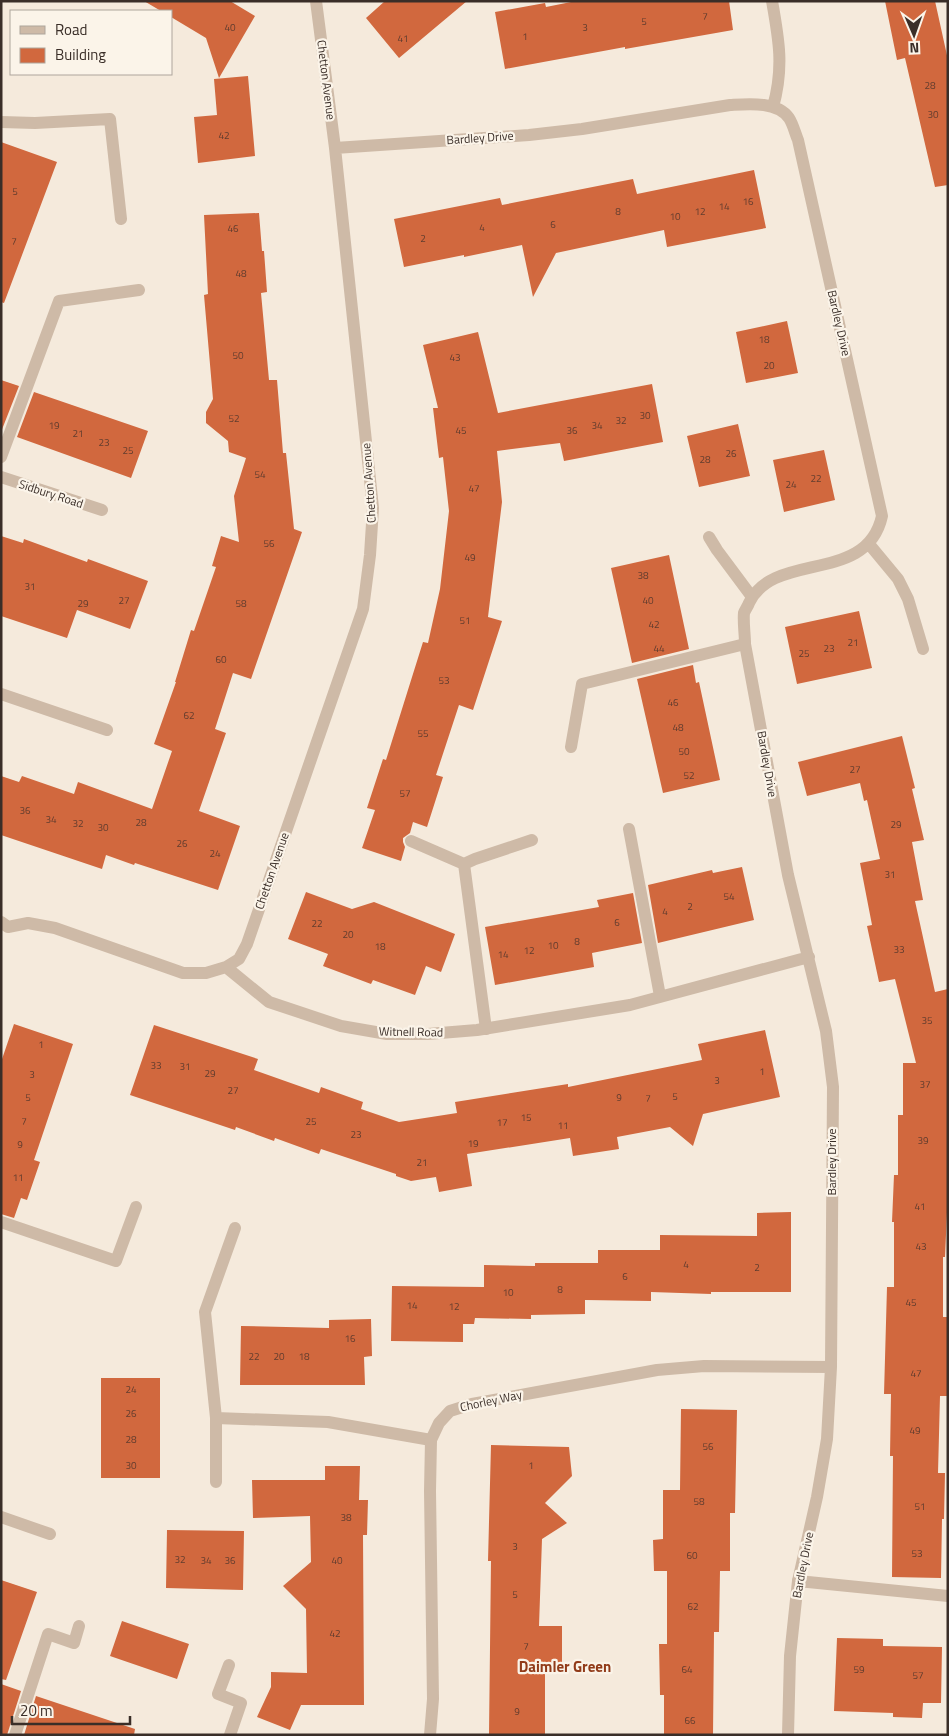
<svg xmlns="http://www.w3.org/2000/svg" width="949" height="1736" viewBox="0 0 949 1736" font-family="'Titillium Web',sans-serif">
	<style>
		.building { fill: #d1683e }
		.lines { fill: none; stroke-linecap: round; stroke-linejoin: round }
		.service { stroke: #cebaa7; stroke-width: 12 }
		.minor { stroke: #cebaa7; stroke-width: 12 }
		.labels { text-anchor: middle; stroke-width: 4.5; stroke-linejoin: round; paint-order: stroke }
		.number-label { font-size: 10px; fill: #603c2e }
		.street-label { font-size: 12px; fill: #3a2e28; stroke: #fbf4e9 }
		.quarter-label { font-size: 15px; font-weight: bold; fill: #913b19; stroke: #fbf4e9 }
	</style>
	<rect width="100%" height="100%" fill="#f5eadc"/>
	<path class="building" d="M144,1H230L255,16L219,78L206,38L171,17V11H161Z
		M385,1H467L399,58L366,18Z
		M576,1H729L733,30L625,49V47L505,69L495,12L545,3L546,7Z
		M885,1H935L948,60V185L935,187L905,58L897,60Z
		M248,76L255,156L198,163L194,117L217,115L214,79Z
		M1,142L57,162L4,303L1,302Z
		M754,170L766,228L667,247L664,230L556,253L533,297L522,245L464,257V255L404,267L394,219L500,198L502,205L633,179L637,194Z
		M259,213L262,251H264L267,292L261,293L269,380H277L283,453H286L294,529L302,532L251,679L233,673L215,729L226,733L199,811L240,826L218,890L135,863L134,865L106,855L102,869L1,835V776L19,782L22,776L74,794L78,782L152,809L172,751L154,744L176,682H175L191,630L194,631L216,567L212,566L221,536L239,542L234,496L246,458L229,452L228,441L206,423V412L213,399L204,295L208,294L204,215Z
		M787,321L798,373L746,383L736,332Z
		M478,332L498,413L652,384L663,442L564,461L560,443L497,451L502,502L488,617L502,621L473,710L459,705L436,775L443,777L427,827L413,822L410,833L403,838V842L405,847L401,861L362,848L375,810L367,808L383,759L386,760L423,642L428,643L440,589L449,511L443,457L439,458L433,408H438L423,345Z
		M1,380L19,386L1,432Z
		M34,392L148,431L131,478L17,437Z
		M738,424L750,476L699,487L687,436Z
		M824,450L835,500L784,512L773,460Z
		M1,536L23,543L24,539L87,562L88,559L148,581L130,629L77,610L67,638L1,616Z
		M669,555L689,649L632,663L611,568Z
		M859,611L872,668L797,684L785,627Z
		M693,665L696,683L699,682L720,780L663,793L637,679Z
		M902,736L915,788L912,789L924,840L912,842L923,900L915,901L935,992L948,989V1190L945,1257H943V1317H948V1396H940L938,1473H945L944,1519H942L941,1578L892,1577L893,1456H890L891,1394H884L887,1287H894V1222H892L894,1175H898V1115H903V1063H916L895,979L879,982L867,926L872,925L860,863L880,859L867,800L864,801L860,783L807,796L798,762Z
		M742,867L754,920L658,943L648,885L712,870L713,873Z
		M306,892L352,909L374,902L455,934L441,972L426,966L415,995L373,980L371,984L323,966L328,954L288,939Z
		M633,893L642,943L592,953L594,967L495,985L485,927L599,907L597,900Z
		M14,1024L73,1044L34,1160L40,1162L27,1200L21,1198L14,1218L1,1214V1062Z
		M154,1025L258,1059L254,1070L319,1093L321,1087L363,1102L361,1109L399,1122L457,1113L455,1102L568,1084V1087L702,1060L698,1044L765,1030L780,1097L703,1114L693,1146L670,1127L617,1137L619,1149L573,1156L570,1138L467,1154L472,1186L439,1192L436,1177L411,1181L396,1176V1174L321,1149L319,1154L275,1138L274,1141L236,1127L235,1130L130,1095Z
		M791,1212V1292H711V1294L651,1292V1301L585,1300V1314L531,1315V1319L475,1318L474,1324H463V1342L391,1341L392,1286L484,1287V1265L535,1266V1263H598V1250H660V1235L757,1236V1213Z
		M371,1319L372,1356L364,1357L365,1385H240L241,1326L329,1328V1320Z
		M101,1378H160V1478H101Z
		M681,1409L737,1410L735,1513H730V1571H720L719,1632H714L713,1735H664V1695H660L659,1644H667V1571H654L653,1540L663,1539V1490H680Z
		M491,1445L569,1447L572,1476L545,1503L567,1523L542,1539L539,1626H562V1666H545V1734H489L491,1561H488Z
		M325,1466H360L359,1500H368L367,1535H363L364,1705H301L290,1730L257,1717L271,1687V1672L307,1673L306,1609L283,1586L311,1562L310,1516L253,1518L252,1480H325Z
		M167,1530L244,1531L243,1590L166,1588Z
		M1,1580L37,1592L6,1680L1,1679Z
		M122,1621L189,1644L177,1679L110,1656Z
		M837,1638L883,1639V1646L942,1647L941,1703H923L922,1718L893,1717V1713L834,1711Z
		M1,1684L21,1691L7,1735H1Z
		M36,1696L135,1729L134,1735H24Z"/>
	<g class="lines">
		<path class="service" d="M1,122L35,123L110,119L121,219
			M1,457L59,301L139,290
			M1,477L102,510
			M1,694L107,730
			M571,747L582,684L745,644
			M629,829L660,996
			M411,841L464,864
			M486,1029L464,864L475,859L532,840
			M1,1222L116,1261L136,1207
			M216,1418L205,1312L235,1228
			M216,1482V1418L328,1422L431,1440
			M1,1517L50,1534
			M798,1581L948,1596
			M229,1665L218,1694L241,1703L230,1735
			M15,1735L48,1634L74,1643L79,1626"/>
		<path class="minor" d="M772,1C779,40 784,68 773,107
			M335,148L529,135L582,129L730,105C748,104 777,101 789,118C793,124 795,133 798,140L882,516C867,585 774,550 749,603C748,606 745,610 744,613C743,622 745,634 745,644L788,875L826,1031L833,1087L831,1367L827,1439L817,1497L798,1581L790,1656L788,1735
			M709,537L717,550L752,597
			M869,544L898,579L908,599L923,649
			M1,922L8,927L28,923L55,928L183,973H206L226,967L269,1002L341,1026L387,1034H428L477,1030L630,1005L809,957
			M226,967L239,959L247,944L363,609L370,555L373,508L335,148L316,1
			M430,1735L433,1699L430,1491L431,1440L439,1423L450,1411L472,1404L657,1370L704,1366L831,1367"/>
	</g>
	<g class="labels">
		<g class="number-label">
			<text x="705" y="20">7</text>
			<text x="644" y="25">5</text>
			<text x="230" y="31">40</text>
			<text x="585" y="31">3</text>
			<text x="525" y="40">1</text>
			<text x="403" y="42">41</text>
			<text x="930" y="89">28</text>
			<text x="933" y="118">30</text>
			<text x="224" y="139">42</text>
			<text x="15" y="195">5</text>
			<text x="748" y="205">16</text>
			<text x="724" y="210">14</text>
			<text x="618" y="215">8</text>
			<text x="700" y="215">12</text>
			<text x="675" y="220">10</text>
			<text x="553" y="228">6</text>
			<text x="482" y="231">4</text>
			<text x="233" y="232">46</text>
			<text x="423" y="242">2</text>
			<text x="14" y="245">7</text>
			<text x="241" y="277">48</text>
			<text x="764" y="343">18</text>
			<text x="238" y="359">50</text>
			<text x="455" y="361">43</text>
			<text x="769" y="369">20</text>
			<text x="645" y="419">30</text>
			<text x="234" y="422">52</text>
			<text x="621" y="424">32</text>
			<text x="54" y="429">19</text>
			<text x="597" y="429">34</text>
			<text x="461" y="434">45</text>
			<text x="572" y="434">36</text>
			<text x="78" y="437">21</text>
			<text x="104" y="446">23</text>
			<text x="128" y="454">25</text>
			<text x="731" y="457">26</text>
			<text x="705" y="463">28</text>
			<text x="260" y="478">54</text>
			<text x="816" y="482">22</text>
			<text x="791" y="488">24</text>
			<text x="474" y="492">47</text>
			<text x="269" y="547">56</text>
			<text x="470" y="561">49</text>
			<text x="643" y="579">38</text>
			<text x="30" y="590">31</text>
			<text x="124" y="604">27</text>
			<text x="648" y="604">40</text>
			<text x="83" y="607">29</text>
			<text x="241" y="607">58</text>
			<text x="465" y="624">51</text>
			<text x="654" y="628">42</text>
			<text x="853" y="646">21</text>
			<text x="659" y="652">44</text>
			<text x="829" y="652">23</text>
			<text x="804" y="657">25</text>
			<text x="221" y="663">60</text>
			<text x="444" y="684">53</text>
			<text x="673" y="706">46</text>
			<text x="189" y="719">62</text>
			<text x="678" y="731">48</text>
			<text x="423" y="737">55</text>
			<text x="684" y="755">50</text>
			<text x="855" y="773">27</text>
			<text x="689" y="779">52</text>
			<text x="405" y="797">57</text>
			<text x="25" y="814">36</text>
			<text x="51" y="823">34</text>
			<text x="141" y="826">28</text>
			<text x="78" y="827">32</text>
			<text x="896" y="828">29</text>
			<text x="103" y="831">30</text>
			<text x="182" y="847">26</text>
			<text x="215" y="857">24</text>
			<text x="890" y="878">31</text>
			<text x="729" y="900">54</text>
			<text x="690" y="910">2</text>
			<text x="665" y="915">4</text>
			<text x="617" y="926">6</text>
			<text x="317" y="927">22</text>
			<text x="348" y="938">20</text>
			<text x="577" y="945">8</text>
			<text x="553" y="949">10</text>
			<text x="380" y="950">18</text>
			<text x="899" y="953">33</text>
			<text x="529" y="954">12</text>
			<text x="503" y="958">14</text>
			<text x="927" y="1024">35</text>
			<text x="41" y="1048">1</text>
			<text x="156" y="1069">33</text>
			<text x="185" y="1070">31</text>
			<text x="762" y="1075">1</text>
			<text x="210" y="1077">29</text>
			<text x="32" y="1078">3</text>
			<text x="717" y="1084">3</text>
			<text x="925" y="1088">37</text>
			<text x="233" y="1094">27</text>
			<text x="675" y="1100">5</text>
			<text x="28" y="1101">5</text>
			<text x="619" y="1101">9</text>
			<text x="648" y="1102">7</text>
			<text x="526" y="1121">15</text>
			<text x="24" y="1125">7</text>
			<text x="311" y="1125">25</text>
			<text x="502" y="1126">17</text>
			<text x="563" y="1129">11</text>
			<text x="356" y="1138">23</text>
			<text x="923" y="1144">39</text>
			<text x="473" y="1147">19</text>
			<text x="20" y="1148">9</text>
			<text x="422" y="1166">21</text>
			<text x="18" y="1181">11</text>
			<text x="920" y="1210">41</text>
			<text x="921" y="1250">43</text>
			<text x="686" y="1268">4</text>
			<text x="757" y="1271">2</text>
			<text x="625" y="1280">6</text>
			<text x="560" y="1293">8</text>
			<text x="508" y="1296">10</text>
			<text x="911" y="1306">45</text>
			<text x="412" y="1309">14</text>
			<text x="454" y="1310">12</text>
			<text x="350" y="1342">16</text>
			<text x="254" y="1360">22</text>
			<text x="279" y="1360">20</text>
			<text x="304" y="1360">18</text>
			<text x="916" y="1377">47</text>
			<text x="131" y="1393">24</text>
			<text x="131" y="1417">26</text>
			<text x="915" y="1434">49</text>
			<text x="131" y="1443">28</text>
			<text x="708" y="1450">56</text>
			<text x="131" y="1469">30</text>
			<text x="531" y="1469">1</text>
			<text x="699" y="1505">58</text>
			<text x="920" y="1510">51</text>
			<text x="346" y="1521">38</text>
			<text x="515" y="1550">3</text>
			<text x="917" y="1557">53</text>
			<text x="692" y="1559">60</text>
			<text x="180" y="1563">32</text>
			<text x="206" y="1564">34</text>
			<text x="230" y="1564">36</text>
			<text x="337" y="1564">40</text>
			<text x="515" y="1598">5</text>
			<text x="693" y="1610">62</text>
			<text x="335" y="1637">42</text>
			<text x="526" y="1650">7</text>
			<text x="687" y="1673">64</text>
			<text x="859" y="1673">59</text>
			<text x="918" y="1679">57</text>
			<text x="517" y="1715">9</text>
			<text x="690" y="1724">66</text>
		</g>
		<g class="street-label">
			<text transform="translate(326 80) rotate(83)" y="4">Chetton Avenue</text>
			<text transform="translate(480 138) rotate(-4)" y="4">Bardley Drive</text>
			<text transform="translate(839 323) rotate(77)" y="4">Bardley Drive</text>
			<text transform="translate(369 483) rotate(-94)" y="4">Chetton Avenue</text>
			<text transform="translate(51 494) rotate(18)" y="4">Sidbury Road</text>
			<text transform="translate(767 764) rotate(80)" y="4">Bardley Drive</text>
			<text transform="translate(272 871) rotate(-71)" y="4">Chetton Avenue</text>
			<text transform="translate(411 1032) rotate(1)" y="4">Witnell Road</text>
			<text transform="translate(832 1162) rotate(-90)" y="4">Bardley Drive</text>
			<text transform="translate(491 1401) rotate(-12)" y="4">Chorley Way</text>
			<text transform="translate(803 1565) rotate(-79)" y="4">Bardley Drive</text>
		</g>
		<g class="quarter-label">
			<text x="565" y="1672">Daimler Green</text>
		</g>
	</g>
	<rect width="949" height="1736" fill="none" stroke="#3a2e28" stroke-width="5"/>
	<rect x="10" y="10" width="162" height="65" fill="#fbf4e9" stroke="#aea59c"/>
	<rect x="20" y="26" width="25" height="8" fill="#cebaa7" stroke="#aea59c"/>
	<text x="55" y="35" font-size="15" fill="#3a2e28">Road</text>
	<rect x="20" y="48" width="25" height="15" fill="#d1683e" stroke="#aea59c"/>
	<text x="55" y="60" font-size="15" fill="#3a2e28">Building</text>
	<g transform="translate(914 35) rotate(178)" stroke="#fbf4e9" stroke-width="4" paint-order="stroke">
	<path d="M0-4L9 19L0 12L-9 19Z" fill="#3a2e28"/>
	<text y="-8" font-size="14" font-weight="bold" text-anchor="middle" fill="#3a2e28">N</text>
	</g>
	<path d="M12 1716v8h118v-8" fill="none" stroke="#3a2e28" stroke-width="2.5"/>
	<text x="20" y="1716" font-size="15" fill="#3a2e28" stroke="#fbf4e9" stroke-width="4" paint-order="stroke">20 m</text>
</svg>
